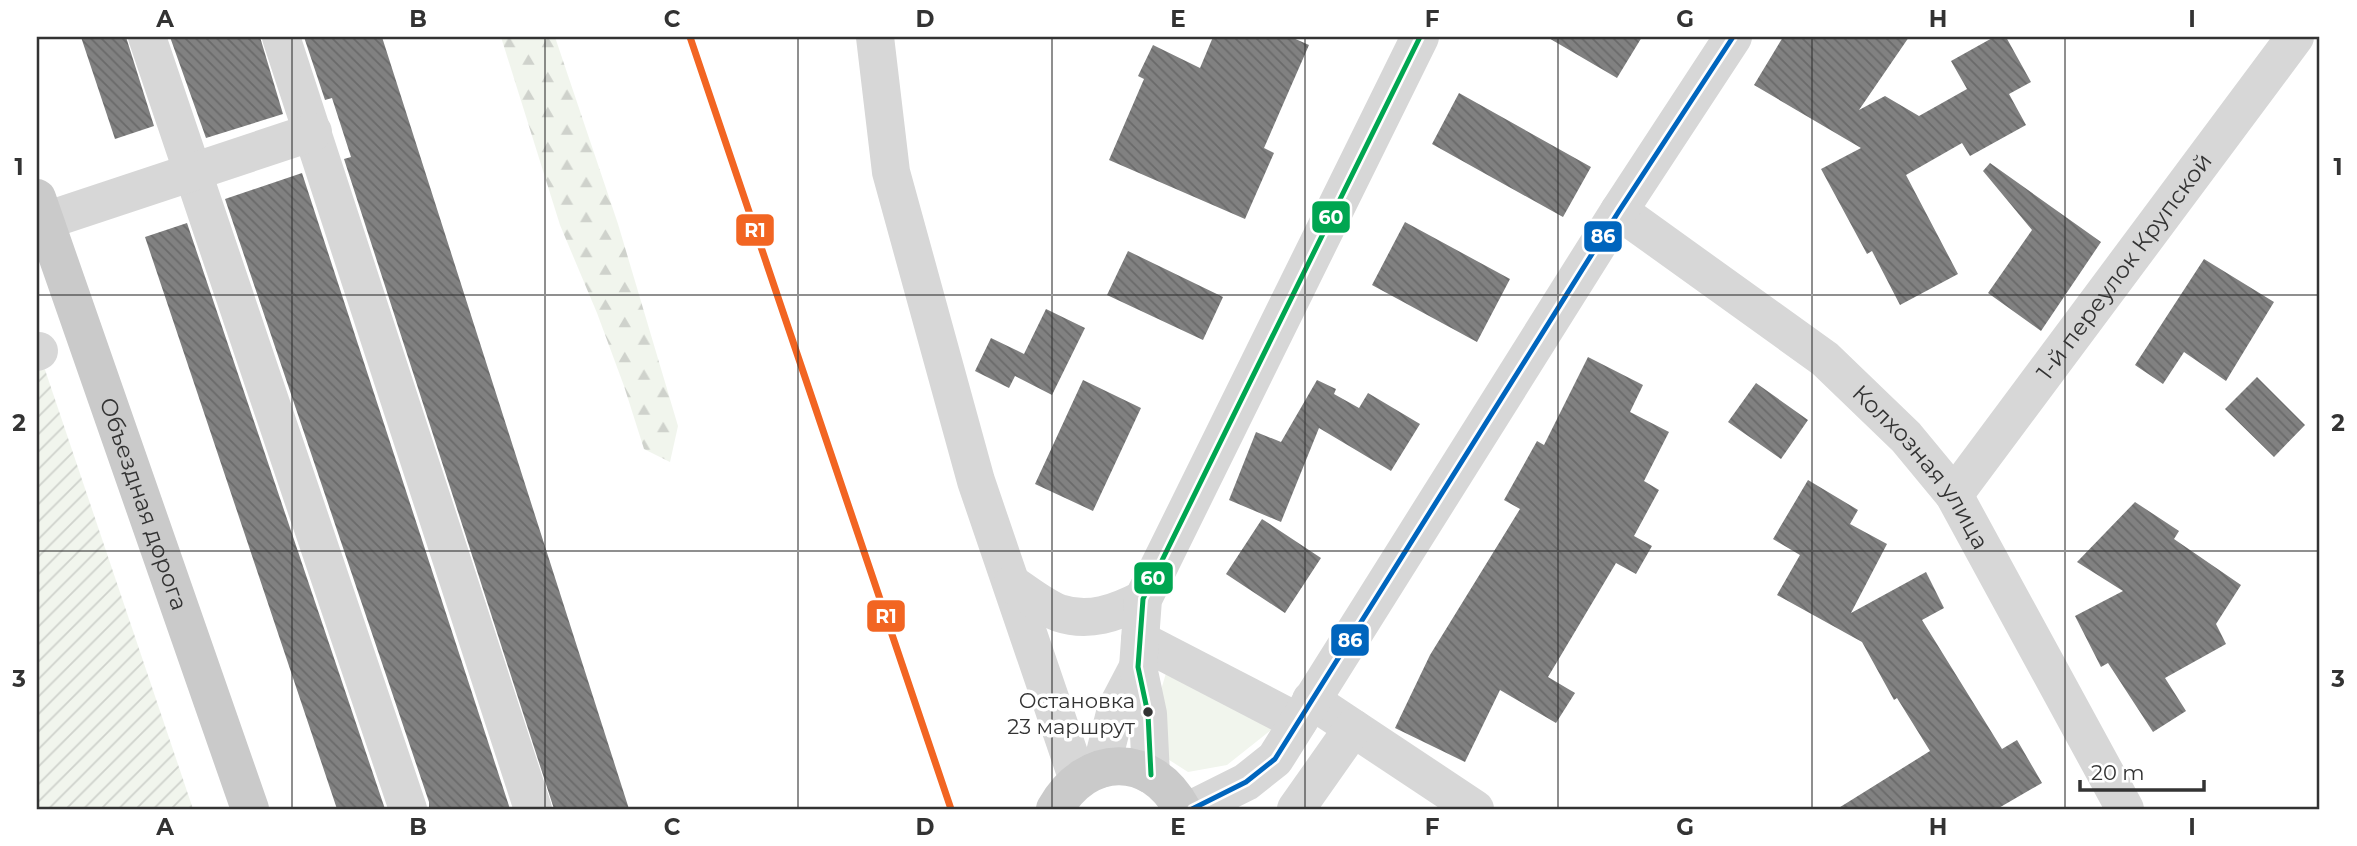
<svg xmlns="http://www.w3.org/2000/svg" width="2357" height="846" viewBox="0 0 2357 846" font-family="Montserrat,sans-serif">
	<style>
		.grass { fill: #f1f5ed }
		.forest { fill: url(#forest-firs) }
		.garden { fill: url(#garden-furrows) }
		.building { fill: url(#building-back-hatch) }
		.lines { fill: none; stroke-linecap: round; stroke-linejoin: round }
		.minor { stroke: #d7d7d7; stroke-width: 38 }
		.major { stroke: #cacaca; stroke-width: 38 }
		.bus-1-casing { stroke: #fff; stroke-width: 10 }
		.bus-2-casing { stroke: #fff; stroke-width: 10 }
		.bus-1 { stroke: #00a651; stroke-width: 5 }
		.bus-2 { stroke: #0065bd; stroke-width: 5 }
		.rail-1-casing { stroke: #fff; stroke-width: 12 }
		.rail-1 { stroke: #f26522; stroke-width: 7 }
		.grid { fill: none; stroke: #333; stroke-width: 2; stroke-opacity: 0.55 }
		.bus-dot { fill: #333; stroke: #fff; stroke-width: 2.5 }
		.labels { text-anchor: middle; stroke-width: 7; stroke-linejoin: round; paint-order: stroke }
		.bus-label { font-size: 21px; fill: #333; stroke: #fff; text-anchor: end }
		.street-label { font-size: 23px; fill: #333; stroke: #fff }
		.line-badge { stroke: #fff; stroke-width: 2.5 }
		.badge-label { font-size: 19px; text-anchor: middle; font-weight: bold; fill: #fff }
		.neatline { fill: none; stroke: #333; stroke-width: 2.5 }
		.grid-label { font-size: 23px; text-anchor: middle; font-weight: bold; fill: #333 }
	</style>
	<defs>
		<pattern id="forest-firs" width="22" height="20" patternUnits="userSpaceOnUse" patternTransform="scale(1.75)"><rect width="22" height="20" fill="#f1f5ed"/><path d="M5 1l3.5 6h-7zM16 11l3.5 6h-7z" fill="#cfd2cc"/></pattern>
		<pattern id="garden-furrows" width="10" height="10" patternUnits="userSpaceOnUse" patternTransform="scale(1.75)"><rect width="10" height="10" fill="#f1f5ed"/><path d="M-1 1l2-2M0 10L10 0M9 11l2-2" fill="none" stroke="#cfd2cc"/></pattern>
		<pattern id="building-back-hatch" width="6" height="6" patternUnits="userSpaceOnUse" patternTransform="scale(1.75)"><rect width="6" height="6" fill="#818181"/><path d="M-1 5l2 2M0 0l6 6M5-1l2 2" fill="none" stroke="#6a6a6a"/></pattern>
	</defs>
	<rect width="100%" height="100%" fill="#fff"/>
	<path class="grass" d="M1166,673L1276,726L1227,765L1188,772L1163,756L1152,721Z"/>
	<path class="forest" d="M501,37H555L618,224L678,426L670,462L644,449L624,386L597,313L560,225Z"/>
	<path class="garden" d="M37,346L193,809H37Z"/>
	<path class="building" d="M81,37H126L154,126L115,139Z
		M170,37H260L283,114L206,138Z
		M304,37H382L629,809H554L344,159L351,157L332,98L325,100Z
		M1213,37H1291L1309,45L1264,148L1274,153L1245,219L1109,160L1144,79L1138,76L1153,45L1200,68Z
		M1547,37H1642L1617,78Z
		M1783,37H1909L1859,110L1885,96L1919,116L1967,89L1951,61L1994,37H2006L2031,82L2009,94L2026,125L1970,156L1962,143L1906,175L1958,274L1900,305L1872,251L1867,254L1821,169L1861,148L1754,85Z
		M1459,93L1591,167L1563,217L1432,144Z
		M1990,163L2101,242L2041,331L1988,293L2032,230L1983,171Z
		M302,173L510,809H429V802L225,199Z
		M1405,222L1510,279L1477,342L1372,285Z
		M187,223L385,809H337L145,237Z
		M1128,251L1223,297L1203,340L1107,295Z
		M2204,259L2274,302L2226,381L2184,352L2163,384L2135,365Z
		M1046,309L1085,328L1052,395L1015,376L1009,388L975,371L991,338L1024,354Z
		M1588,357L1643,385L1630,412L1669,432L1644,481L1659,490L1634,536L1652,546L1636,574L1616,563L1548,677L1575,693L1556,723L1500,690L1465,762L1395,728L1430,655L1520,509L1504,500L1537,441L1544,445Z
		M2257,377L2305,425L2274,457L2225,409Z
		M1083,380L1141,408L1093,511L1035,484Z
		M1317,380L1336,389L1334,394L1359,408L1368,393L1420,424L1391,471L1319,428L1281,522L1229,500L1256,432L1281,442Z
		M1756,383L1808,420L1781,459L1728,422Z
		M1808,480L1858,510L1850,524L1887,544L1851,613L1926,572L1944,608L1922,620L2002,749L2017,740L2042,783L1997,809H1837L1930,751L1897,698L1894,700L1862,642L1777,595L1800,555L1773,539Z
		M2135,502L2179,531L2174,539L2241,585L2216,624L2226,644L2165,678L2186,711L2153,732L2108,663L2101,667L2075,616L2123,591L2077,562Z
		M1262,519L1321,558L1285,613L1226,574Z"/>
	<g class="lines">
		<g class="minor">
			<path d="M147,37L408,809"/>
			<path d="M281,37L533,809"/>
			<path d="M875,37L891,172L976,481L1078,780"/>
			<path id="s1" d="M1619,211L1825,359L1906,437L1954,495L2125,809"/>
			<path d="M45,221L313,132"/>
			<path d="M37,352L39,351"/>
			<path id="s2" d="M1954,495L2295,37"/>
			<path d="M1012,584C1026,593 1043,607 1059,613C1089,623 1116,613 1143,599"/>
			<path d="M1140,640L1298,722"/>
			<path d="M1311,700L1475,809"/>
			<path d="M1101,769L1116,709L1138,667"/>
			<path d="M1151,775L1148,714L1138,667L1143,599L1420,37"/>
			<path d="M1192,809L1246,782L1275,759L1619,211L1733,37"/>
			<path d="M1296,809L1353,728"/>
		</g>
		<g class="major">
			<path id="s3" d="M37,198L250,809"/>
			<path d="M1055,809C1086,753 1151,751 1182,809"/>
		</g>
		<g class="bus-1-casing">
			<path id="bus-1" d="M1151,775L1148,714L1138,667L1143,599L1420,37"/>
		</g>
		<g class="bus-2-casing">
			<path id="bus-2" d="M1192,809L1246,782L1275,759L1619,211L1733,37"/>
		</g>
		<use href="#bus-1" class="bus-1"/>
		<use href="#bus-2" class="bus-2"/>
		<g class="rail-1-casing">
			<path id="rail-1" d="M690,37L951,809"/>
		</g>
		<use href="#rail-1" class="rail-1"/>
	</g>
	<path class="grid" d="M292,37V809M545,37V809M798,37V809M1052,37V809M1305,37V809M1558,37V809M1812,37V809M2065,37V809M37,295H2320M37,551H2320"/>
	<circle class="bus-dot" cx="1148" cy="712" r="6"/>
	<g class="labels">
		<g class="bus-label">
			<text x="1135" y="708">Остановка<tspan x="1135" dy="26">23 маршрут</tspan></text>
		</g>
		<g class="street-label">
			<text dy="8" stroke="none"><textPath href="#s2" startOffset="285">1-й переулок Крупской</textPath></text>
			<text dy="8" stroke="none"><textPath href="#s1" startOffset="399">Колхозная улица</textPath></text>
			<text dy="8" stroke="none"><textPath href="#s3" startOffset="324">Объездная дорога</textPath></text>
		</g>
	</g>
	<g class="line-badge">
		<rect x="1311" y="200" width="40" height="34" rx="7" fill="#00a651"/>
		<rect x="735" y="213" width="40" height="34" rx="7" fill="#f26522"/>
		<rect x="1583" y="220" width="40" height="33" rx="7" fill="#0065bd"/>
		<rect x="1133" y="561" width="41" height="34" rx="7" fill="#00a651"/>
		<rect x="866" y="599" width="40" height="34" rx="7" fill="#f26522"/>
		<rect x="1330" y="623" width="40" height="34" rx="7" fill="#0065bd"/>
	</g>
	<g class="badge-label">
		<text x="1331" y="224">60</text>
		<text x="755" y="237">R1</text>
		<text x="1603" y="243">86</text>
		<text x="1153" y="585">60</text>
		<text x="886" y="623">R1</text>
		<text x="1350" y="647">86</text>
	</g>
	<rect width="2357" height="846" fill="none" stroke="#ffffff" stroke-width="77"/>
	<path d="M2080 780v10h124v-10" fill="none" stroke="#333333" stroke-width="3.5"/>
	<text x="2091" y="780" font-size="21" fill="#333333" stroke="#ffffff" stroke-width="5" paint-order="stroke">20 m</text>
	<rect x="38" y="38" width="2280" height="770" class="neatline"/>
	<g class="grid-label">
		<text x="165" y="27">A</text>
		<text x="418" y="27">B</text>
		<text x="672" y="27">C</text>
		<text x="925" y="27">D</text>
		<text x="1178" y="27">E</text>
		<text x="1432" y="27">F</text>
		<text x="1685" y="27">G</text>
		<text x="1938" y="27">H</text>
		<text x="2192" y="27">I</text>
		<text x="19" y="175">1</text>
		<text x="2338" y="175">1</text>
		<text x="19" y="431">2</text>
		<text x="2338" y="431">2</text>
		<text x="19" y="687">3</text>
		<text x="2338" y="687">3</text>
		<text x="165" y="835">A</text>
		<text x="418" y="835">B</text>
		<text x="672" y="835">C</text>
		<text x="925" y="835">D</text>
		<text x="1178" y="835">E</text>
		<text x="1432" y="835">F</text>
		<text x="1685" y="835">G</text>
		<text x="1938" y="835">H</text>
		<text x="2192" y="835">I</text>
	</g>
</svg>
